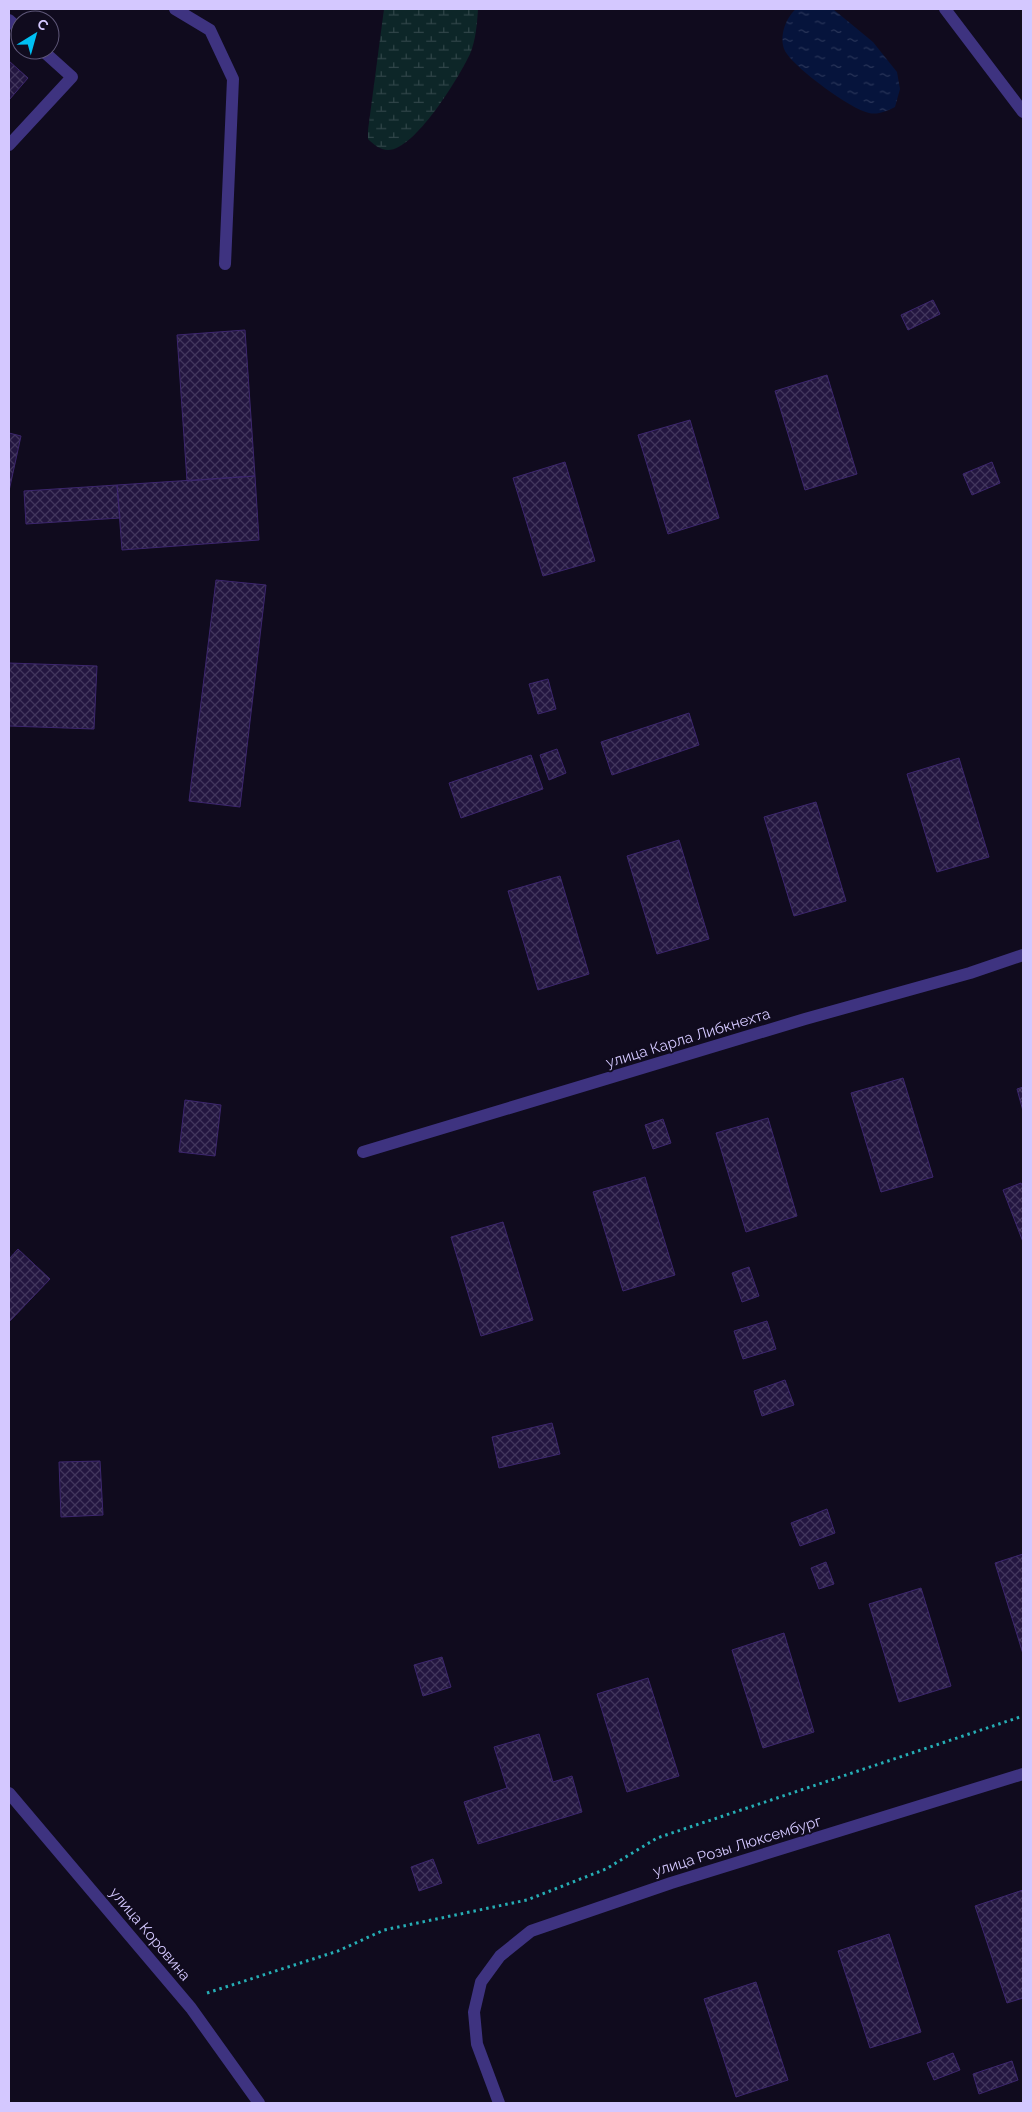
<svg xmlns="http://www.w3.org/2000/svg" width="1032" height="2112" viewBox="0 0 1032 2112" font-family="Raleway,sans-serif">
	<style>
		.wetland { fill: url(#wetland-marsh) }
		.water { fill: url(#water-ripples) }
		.building { fill: url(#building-cross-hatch); stroke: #3c266d }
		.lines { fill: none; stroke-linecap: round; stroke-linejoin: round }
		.path { stroke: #26aeb5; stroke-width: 3; stroke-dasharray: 2.5 4; stroke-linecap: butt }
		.minor { stroke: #3e3380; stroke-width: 12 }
		.labels { text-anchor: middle; stroke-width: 4; stroke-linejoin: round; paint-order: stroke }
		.street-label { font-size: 15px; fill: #d4c8ff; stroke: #100b1e }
	</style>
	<defs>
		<pattern id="wetland-marsh" width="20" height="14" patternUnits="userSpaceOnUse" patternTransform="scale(1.25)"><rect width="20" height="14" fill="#0d2628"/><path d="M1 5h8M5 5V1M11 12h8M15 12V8" fill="none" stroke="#2f4448"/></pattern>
		<pattern id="water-ripples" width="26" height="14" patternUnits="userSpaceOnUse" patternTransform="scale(1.25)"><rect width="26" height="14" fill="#06143c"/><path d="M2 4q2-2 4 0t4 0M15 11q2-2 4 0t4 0" fill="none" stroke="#293559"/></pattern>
		<pattern id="building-cross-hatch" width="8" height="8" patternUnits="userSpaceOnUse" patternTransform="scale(1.25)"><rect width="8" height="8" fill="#231640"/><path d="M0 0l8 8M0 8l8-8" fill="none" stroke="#42365d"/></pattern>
	</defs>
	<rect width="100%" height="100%" fill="#100b1e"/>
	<path class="wetland" d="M384,9H478C477,24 476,39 470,54C459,77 415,150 388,150C380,150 373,144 368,139V130Z"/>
	<path class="water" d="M796,9H833L873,42L897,72L900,89L895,107C887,111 878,115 869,113C850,109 798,70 787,54C777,41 785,18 796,9Z"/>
	<path class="building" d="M9,61L28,78L9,100Z
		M933,300L940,314L908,330L901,315Z
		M245,330L255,476L187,481L177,335Z
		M827,375L857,474L805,490L775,391Z
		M690,420L719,518L668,534L638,435Z
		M9,433L21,436L9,491Z
		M565,462L595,561L543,576L513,478Z
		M992,462L1000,483L972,495L963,474Z
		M255,476L259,540L122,550L117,485Z
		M117,485L120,518L26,524L24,491Z
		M216,580L266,585L240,807L189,801Z
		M9,663L97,666L94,729L9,726Z
		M548,679L556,709L538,714L529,684Z
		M689,713L699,745L612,775L601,742Z
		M557,749L566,773L549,780L540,755Z
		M531,755L543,789L461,818L449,783Z
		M959,758L989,857L937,872L907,774Z
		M816,802L846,901L794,916L764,817Z
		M679,840L709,939L657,954L627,856Z
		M560,876L589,974L538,990L508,891Z
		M903,1078L933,1177L881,1192L851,1093Z
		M1023,1087V1111L1017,1089Z
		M185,1100L221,1105L215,1156L179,1152Z
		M768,1118L797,1216L746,1232L716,1133Z
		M663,1119L671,1143L653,1149L645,1125Z
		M645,1177L675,1275L623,1291L593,1192Z
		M1021,1183L1023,1187V1242L1003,1190Z
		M503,1222L533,1320L481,1336L451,1237Z
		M18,1249L50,1279L9,1322V1259Z
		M749,1267L759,1296L742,1302L732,1273Z
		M767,1321L776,1349L743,1359L734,1331Z
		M785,1380L794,1405L762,1416L754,1391Z
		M552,1423L560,1454L499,1468L492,1437Z
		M100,1461L103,1515L61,1517L59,1462Z
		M827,1509L835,1533L800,1546L791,1523Z
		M1023,1554V1654L995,1563Z
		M826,1562L834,1584L819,1589L811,1568Z
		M921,1588L951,1686L899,1702L869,1604Z
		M784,1633L814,1732L763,1748L732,1650Z
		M442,1657L451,1687L423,1696L414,1665Z
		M648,1678L679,1776L627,1792L597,1694Z
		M539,1734L553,1782L572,1776L582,1812L478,1844L464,1802L507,1788L494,1747Z
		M433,1859L442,1883L419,1891L411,1867Z
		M1023,1890V1998L1007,2003L975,1906Z
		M889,1934L921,2032L870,2048L838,1951Z
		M756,1982L788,2080L736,2097L704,1999Z
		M953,2053L960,2070L934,2080L927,2063Z
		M1012,2061L1018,2080L979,2094L973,2074Z"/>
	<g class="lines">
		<path class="path" d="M207,1993L338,1951L384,1930L527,1900L606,1869L657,1838L1023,1716"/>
		<path class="minor" d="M175,9L210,30L233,79L225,264
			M945,9L1023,112
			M9,20L20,30
			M9,145L72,77L42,50
			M363,1152L805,1019L970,973L1023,955
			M9,1793L191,2008L259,2103
			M499,2103L477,2044L474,2012L481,1982L500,1956L531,1931L671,1883L1023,1774"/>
	</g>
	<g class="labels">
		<g class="street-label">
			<text transform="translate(688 1038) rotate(-17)" y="5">улица Карла Либкнехта</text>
			<text transform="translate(737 1846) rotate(-17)" y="5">улица Розы Люксембург</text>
			<text transform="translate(150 1934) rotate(50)" y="5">улица Коровина</text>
		</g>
	</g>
	<rect width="1032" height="2112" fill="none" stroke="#d4c8ff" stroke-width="20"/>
	<g transform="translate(35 35) rotate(37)"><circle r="24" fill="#100b1e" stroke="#5e5778"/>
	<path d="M0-4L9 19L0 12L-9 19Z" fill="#00c0f3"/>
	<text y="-8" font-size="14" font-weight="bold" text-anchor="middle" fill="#d4c8ff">С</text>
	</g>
</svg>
